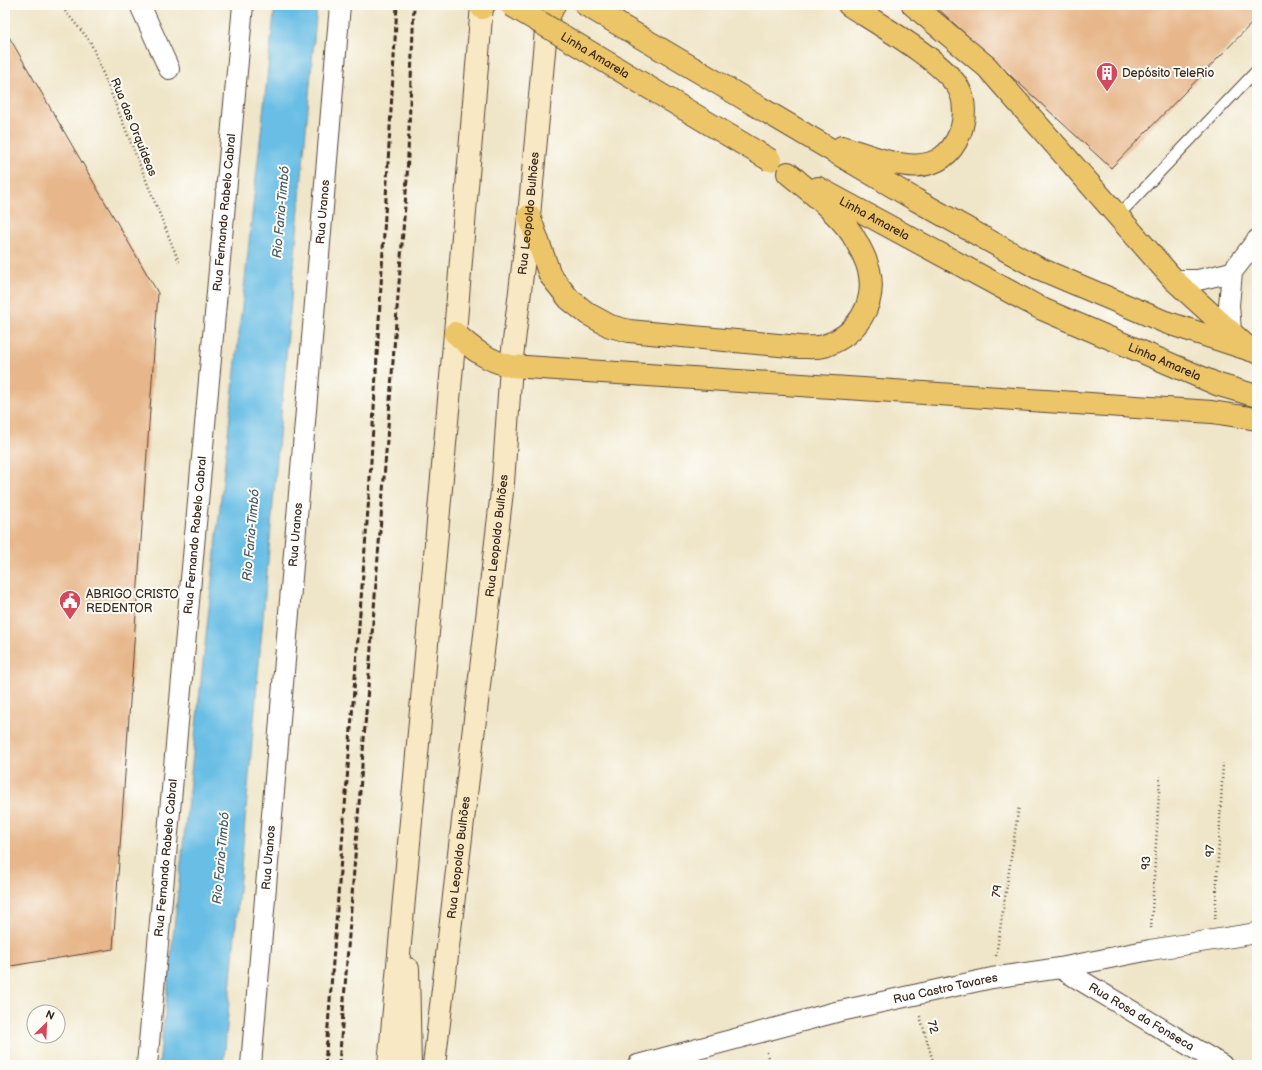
<svg xmlns="http://www.w3.org/2000/svg" width="1262" height="1070" viewBox="0 0 1262 1070" font-family="'Balsamiq Sans',sans-serif">
	<style>
		.water { fill: #69bee5; stroke: #527482 }
		.building { fill: #e7b78b }
		.lines { fill: none; stroke-linecap: round; stroke-linejoin: round }
		.lane-casing { stroke: #564638; stroke-width: 12 }
		.street-casing { stroke: #564638; stroke-width: 22 }
		.secondary-casing { stroke: #564638; stroke-width: 24 }
		.highway-casing { stroke: #564638; stroke-width: 24 }
		.path { stroke: #564638; stroke-width: 2.5; stroke-dasharray: 1 3; stroke-linecap: butt }
		.lane { stroke: #fff; stroke-width: 10 }
		.street { stroke: #fff; stroke-width: 20 }
		.secondary { stroke: #f8e8c3; stroke-width: 22 }
		.highway { stroke: #edc569; stroke-width: 22 }
		.rail { stroke: #3b2a1e; stroke-width: 3; stroke-dasharray: 6 3; stroke-linecap: butt }
		.highway-bridge-casing { stroke: #564638; stroke-width: 24; stroke-linecap: butt }
		.highway-bridge { stroke: #edc569; stroke-width: 22 }
		.labels { text-anchor: middle; stroke-width: 4; stroke-linejoin: round; paint-order: stroke }
		.street-label { font-size: 12px; fill: #3b2a1e; stroke: #fdfcf7 }
		.poi-label { font-size: 12px; fill: #3b2a1e; stroke: #fdfcf7; text-anchor: start }
		.water-label { font-size: 13px; font-style: italic; fill: #4b5e64; stroke: #fdfcf7 }
	</style>
	<rect width="100%" height="100%" fill="#fdfcf7"/>
	<filter id="ink" filterUnits="userSpaceOnUse"><feTurbulence type="fractalNoise" baseFrequency=".025" numOctaves="2"/><feDisplacementMap in="SourceGraphic" scale="8" xChannelSelector="R" yChannelSelector="G"/><feConvolveMatrix kernelMatrix="1 2 1 2 8 2 1 2 1" color-interpolation-filters="sRGB"/></filter>
	<filter id="wash" filterUnits="userSpaceOnUse"><feTurbulence type="fractalNoise" baseFrequency=".012" numOctaves="4" result="noise"/><feDisplacementMap in="SourceGraphic" scale="16" xChannelSelector="R" yChannelSelector="G"/><feGaussianBlur stdDeviation="0.9" result="paint"/><feColorMatrix in="noise" values="0 0 0 0 0 0 0 0 0 0 0 0 0 0 0 0 0 1.4 0 .05"/><feComposite in="paint" operator="in"/></filter>
	<g filter="url(#wash)">
		<rect width="100%" height="100%" fill="#efe5c8"/>
		<path class="water" d="M275,5H317L225,1048L223,1065H159Z"/>
		<g id="blocks">
			<path class="building" d="M934,5H1257V18L1111,168Z
				M5,30L158,293L113,949L5,967Z"/>
		</g>
	</g>
	<g filter="url(#ink)">
		<use href="#blocks" fill-opacity="0" stroke="#564638" stroke-width="1"/>
		<g class="lines">
			<g class="lane-casing">
				<path id="lane" d="M1117,217L1257,70"/>
			</g>
			<g class="street-casing">
				<g id="street">
					<path d="M140,5L169,69"/>
					<path d="M1174,280H1198L1232,272"/>
					<path d="M1231,332L1229,305L1232,272L1257,240"/>
					<path id="s1" d="M1060,968L1222,1065"/>
					<path id="s2" d="M147,1065L243,5"/>
					<path id="s3" d="M251,1065L340,5"/>
					<path id="s4" d="M638,1065L836,1012L992,978L1060,968L1150,950L1257,933"/>
				</g>
			</g>
			<g class="secondary-casing">
				<g id="secondary">
					<path d="M408,969L410,1065"/>
					<path d="M389,1065L455,333L482,5"/>
					<path id="s5" d="M434,1065L503,483L511,366L529,216L548,8"/>
				</g>
			</g>
			<g class="highway-casing">
				<g id="highway">
					<path d="M586,5L916,200L1038,268L1165,322L1257,352"/>
					<path d="M913,5L987,67L1174,280L1245,345"/>
					<path d="M482,8L484,5"/>
					<path d="M547,20L554,5"/>
					<path d="M842,147C882,159 938,188 960,133C965,120 966,100 958,87C940,59 878,24 849,5"/>
					<path id="s6" d="M818,188L1042,309L1219,385L1257,396"/>
					<path d="M529,216L550,275L569,299L588,314L610,326L629,331L800,347C808,347 817,348 824,346C857,335 877,304 869,270C866,259 858,244 852,234C838,213 808,190 788,173"/>
					<path d="M455,333C472,349 488,361 511,366L1212,412L1257,419"/>
				</g>
			</g>
			<path class="path" d="M60,5L90,41L179,262
				M1215,919L1223,763
				M1151,928L1160,776
				M996,956L1019,806
				M920,1016L934,1065
				M767,1052L769,1065
				M5,1065L6,1016"/>
			<use href="#lane" class="lane"/>
			<use href="#street" class="street"/>
			<use href="#secondary" class="secondary"/>
			<use href="#highway" class="highway"/>
			<path class="rail" d="M325,1065L369,496L397,5
				M339,1065L407,179L414,5"/>
			<g class="highway-bridge-casing">
				<g id="highway-bridge">
					<path id="s7" d="M511,5L770,160"/>
				</g>
			</g>
			<use href="#highway-bridge" class="highway-bridge"/>
		</g>
	</g>
	<defs>
		<g id="building-pin" transform="scale(1.15)"><path d="M0 17L-7.5 6A9.5 9.5 0 1 1 7.5 6Z" fill="#d1495b" stroke="#fdfcf7"/><path d="M-4-6H4V6H1V3H-1V6H-4ZM-2.5-4.3h1.7v1.8h-1.7ZM.8-4.3h1.7v1.8H.8ZM-2.5-1h1.7V.8h-1.7ZM.8-1h1.7V.8H.8Z" fill="#fff"/></g>
		<g id="civic-pin" transform="scale(1.15)"><path d="M0 17L-7.5 6A9.5 9.5 0 1 1 7.5 6Z" fill="#d1495b" stroke="#fdfcf7"/><path d="M-.6-6.5H3V-4.5H.6V-3L4-1V1h2V6H-6V1h2V-1L-.6-3ZM-1.2 2.5V6h2.4V2.5Z" fill="#fff"/></g>
	</defs>
	<g fill-rule="evenodd">
		<use href="#building-pin" x="1107" y="73"/>
		<use href="#civic-pin" x="70" y="601"/>
	</g>
	<g class="labels">
		<g class="street-label">
			<text dy="4" stroke="none"><textPath href="#s7" startOffset="98">Linha Amarela</textPath></text>
			<text transform="translate(134 127) rotate(68)" y="4">Rua das Orquídeas</text>
			<text dy="4" stroke="none"><textPath href="#s2" startOffset="856">Rua Fernando Rabelo Cabral</textPath></text>
			<text dy="4" stroke="none"><textPath href="#s3" startOffset="856">Rua Uranos</textPath></text>
			<text dy="4" stroke="none"><textPath href="#s5" startOffset="857">Rua Leopoldo Bulhões</textPath></text>
			<text dy="4" stroke="none"><textPath href="#s6" startOffset="64">Linha Amarela</textPath></text>
			<text dy="4" stroke="none"><textPath href="#s6" startOffset="388">Linha Amarela</textPath></text>
			<text dy="4" stroke="none"><textPath href="#s2" startOffset="532">Rua Fernando Rabelo Cabral</textPath></text>
			<text dy="4" stroke="none"><textPath href="#s3" startOffset="532">Rua Uranos</textPath></text>
			<text dy="4" stroke="none"><textPath href="#s5" startOffset="533">Rua Leopoldo Bulhões</textPath></text>
			<text transform="translate(1210 851) rotate(-87)" y="4">97</text>
			<text dy="4" stroke="none"><textPath href="#s5" startOffset="209">Rua Leopoldo Bulhões</textPath></text>
			<text dy="4" stroke="none"><textPath href="#s2" startOffset="208">Rua Fernando Rabelo Cabral</textPath></text>
			<text dy="4" stroke="none"><textPath href="#s3" startOffset="208">Rua Uranos</textPath></text>
			<text transform="translate(1146 863) rotate(-87)" y="4">93</text>
			<text transform="translate(997 891) rotate(-81)" y="4">79</text>
			<text dy="4" stroke="none"><textPath href="#s4" startOffset="317">Rua Castro Tavares</textPath></text>
			<text dy="4" stroke="none"><textPath href="#s1" startOffset="95">Rua Rosa da Fonseca</textPath></text>
			<text transform="translate(933 1027) rotate(74)" y="4">72</text>
		</g>
		<g class="poi-label">
			<text x="1122" y="77">Depósito TeleRio</text>
			<text x="86" y="598">ABRIGO CRISTO<tspan x="86" dy="14">REDENTOR</tspan></text>
		</g>
		<g class="water-label">
			<text transform="translate(280 212) rotate(-85)" y="5">Rio Faria-Timbó</text>
			<text transform="translate(250 535) rotate(-85)" y="5">Rio Faria-Timbó</text>
			<text transform="translate(220 858) rotate(-85)" y="5">Rio Faria-Timbó</text>
		</g>
	</g>
	<rect width="1262" height="1070" fill="none" stroke="#fdfcf7" stroke-width="20"/>
	<g transform="translate(46 1024) rotate(24)"><circle r="19" fill="#fdfcf7" stroke="#afa8a0"/>
	<path d="M0-3L7 15L0 10L-7 15Z" fill="#d1495b"/>
	<text y="-6" font-size="11" font-weight="bold" text-anchor="middle" fill="#3b2a1e">N</text>
	</g>
</svg>
